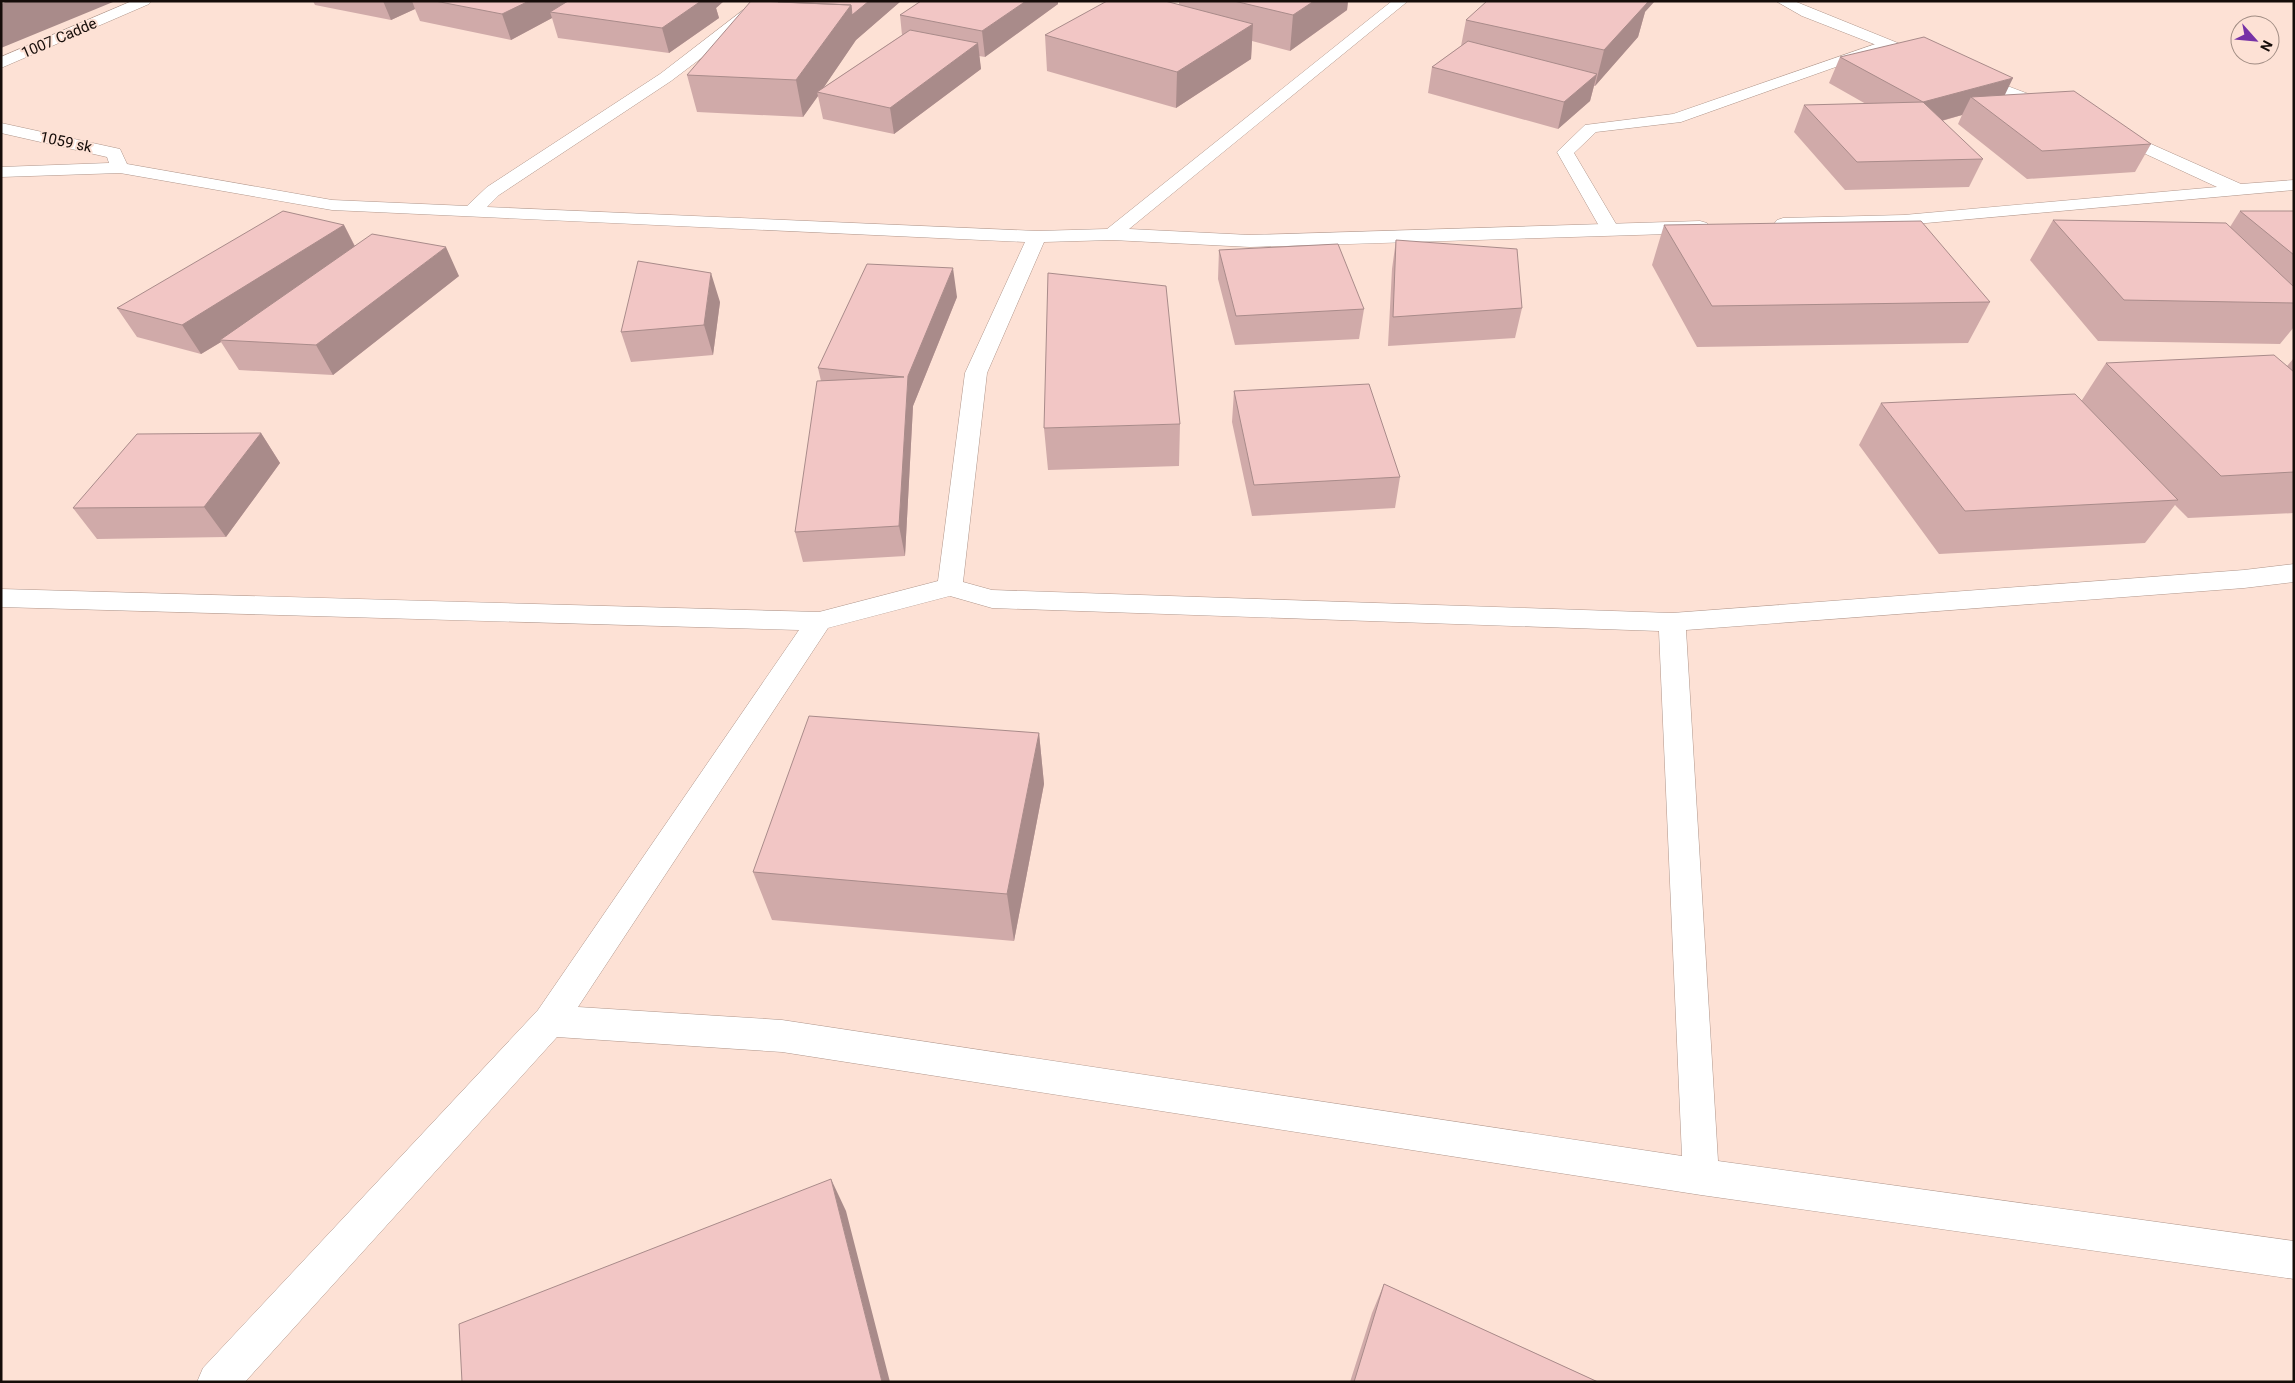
<svg xmlns="http://www.w3.org/2000/svg" width="2295" height="1383" viewBox="0 0 2295 1383" font-family="Roboto,sans-serif">
	<style>
		.lines { fill: none; stroke-linecap: round; stroke-linejoin: round }
		.service-casing { stroke: #b0968b; stroke-width: 1 }
		.minor-casing { stroke: #b0968b; stroke-width: 1 }
		.service { fill: #fff; fill-rule: evenodd }
		.minor { fill: #fff; fill-rule: evenodd }
		.wall { fill: #d0aaa9 }
		.shaded-wall { fill: #a98b8a }
		.building { fill: #f2c6c5; stroke: #a98b8a }
		.labels { text-anchor: middle; stroke-width: 4; stroke-linejoin: round; paint-order: stroke }
		.far-street-label { font-size: 15px; fill: #150c09; stroke: #fde1d5 }
	</style>
	<rect width="100%" height="100%" fill="#fde1d5"/>
	<g class="lines">
		<g class="service-casing">
			<path id="service" d="M1887,40L1892,41L1894,44L1892,47L1681,122L1596,132L1574,153L1619,229L1617,233L1610,235L1603,233L1557,152L1585,125L1673,114Z"/>
		</g>
		<g class="minor-casing">
			<path id="minor" d="M132,1H151L149,4L1,68V57Z
				M755,1H771L737,31L671,81L499,195L487,207L1037,231L1107,229L1392,1H1408L1129,229L1250,235L1700,221L1707,223L1709,227L1707,231L1700,233L1250,247L1112,240L1044,242L987,373L963,582L992,590L1672,613L2244,570L2294,564V582L2244,588L1686,630L1718,1161L2294,1241V1279L1701,1195L782,1052L557,1037L245,1382H197L203,1368L538,1010L799,630L1,607V589L819,612L938,581L965,373L1025,242L332,210L120,173L1,177V167L109,163L107,157L1,133V123L120,149L127,164L332,200L467,206L487,187L660,74ZM950,596L992,608L1659,631L1682,1156L782,1020L578,1007L828,628Z
				M1776,1H1794L1930,56L1933,59L1930,62H1920L1802,16Z
				M1973,73L2055,104L2057,107L2055,110H2043L1968,81L1965,78L1968,75Z
				M2115,128L2241,184L2294,180V190L1904,225L1783,230L1777,228L1774,224L1777,220L1783,218L1904,215L2217,187L2109,137L2107,133L2109,129Z"/>
		</g>
		<use href="#service" class="service"/>
		<use href="#minor" class="minor"/>
	</g>
	<path class="wall" d="M313,1H724L716,8L719,18L669,53L558,38L552,18L511,40L420,21L415,9L391,20L315,5Z
		M779,1H901L856,40L823,88L902,35L900,15L921,1H1058V4L985,57L979,56L981,69L894,134L823,119L818,96L803,117L697,112L687,75Z
		M1179,1H1348L1347,10L1290,51L1252,41L1251,59L1176,108L1047,71L1045,35L1179,5Z
		M1645,12L1638,37L1595,86H1594L1590,101L1558,129L1428,93L1432,67L1461,46L1466,20Z
		M1840,57L2005,95L2151,144L2135,172L2027,179L1958,124L1962,115L1942,121L1983,159L1969,187L1845,190L1794,132L1804,105L1866,104L1829,83Z
		M2240,211H2294V327L2280,344L2098,341L2030,260L2053,220L2230,227Z
		M344,225L355,246L459,276L333,375L239,370L221,342L201,354L137,337L117,308Z
		M1664,225L1990,302L1968,343L1697,347L1652,265Z
		M1396,240L1522,308L1515,338L1388,346L1392,269Z
		M1219,250L1364,309L1359,339L1235,345L1218,279Z
		M957,297L913,406L905,556L803,562L795,532L821,381L818,368Z
		M720,302L713,355L631,362L621,332Z
		M2294,358V513L2188,518L2175,505L2145,543L1939,554L1859,445L1881,403L2082,400L2106,363L2287,366Z
		M1234,391L1400,477L1395,508L1252,516L1232,422Z
		M1180,424L1179,466L1048,470L1044,428Z
		M261,433L280,463L226,537L97,539L73,508Z
		M1039,733L1044,784L1014,941L772,920L753,872Z
		M1384,1284L1598,1382H1350L1372,1313Z"/>
	<path class="shaded-wall" d="M7,1H113V2L1,48V4Z
		M383,1H412L415,9L391,20Z
		M529,1H584L550,12L552,18L511,40L502,14Z
		M701,1H724L716,8L719,18L669,53L662,28Z
		M869,1H901L856,40L820,93L817,92L818,96L803,117L796,80L851,5Z
		M1026,1H1058V4L985,57L982,31Z
		M1314,1H1348L1347,10L1290,51L1293,15Z
		M1644,1H1655L1645,12L1638,37L1595,86L1604,50Z
		M1253,24L1251,59L1176,108L1177,72Z
		M978,43L981,69L894,134L890,108Z
		M1597,74L1590,101L1558,129L1564,102Z
		M2013,78L2000,105L1971,97L1962,115L1911,129L1923,102Z
		M344,225L358,253L220,340L221,342L201,354L182,325Z
		M446,247L459,276L333,375L316,345Z
		M953,268L957,297L913,406L905,556L899,526L908,376Z
		M711,273L720,302L713,355L704,325Z
		M261,433L280,463L226,537L204,507Z
		M1039,733L1044,784L1014,941L1007,894Z
		M831,1179L846,1211L890,1382H882Z"/>
	<path class="building" d="M435,1H529L502,14Z
		M568,1H701L662,28L550,12Z
		M751,1H759L851,5L796,80L687,75Z
		M779,1H869L852,15L851,5L778,2Z
		M921,1H1026L982,31L900,15Z
		M1107,1H1165L1253,24L1177,72L1045,35Z
		M1234,1H1314L1293,15Z
		M1487,1H1643L1648,2L1604,50L1466,20Z
		M910,30L978,43L890,108L817,92Z
		M1924,37L2013,78L1923,102L1840,57Z
		M1468,41L1597,74L1564,102L1432,67Z
		M2074,91L2151,144L2042,151L1971,97Z
		M1923,102L1983,159L1857,162L1804,105Z
		M283,211L344,225L182,325L117,308Z
		M2240,211H2294V255Z
		M2053,220L2226,223L2294,287V303L2124,300Z
		M1921,221L1990,302L1712,306L1664,225Z
		M372,234L446,247L316,345L220,340Z
		M1396,240L1517,249L1522,308L1393,317Z
		M1338,244L1364,309L1236,316L1219,250Z
		M638,261L711,273L704,325L621,332Z
		M867,264L953,268L908,376L899,526L795,532L817,381L904,377L818,368Z
		M1048,273L1166,286L1180,424L1044,428Z
		M2274,355L2294,372V472L2221,476L2106,363Z
		M1369,384L1400,477L1254,485L1234,391Z
		M2075,394L2178,500L1965,511L1881,403Z
		M261,433L204,507L73,508L137,434Z
		M809,716L1039,733L1007,894L753,872Z
		M831,1179L882,1382H462L459,1324Z
		M1384,1284L1598,1382H1354Z"/>
	<g class="labels">
		<g class="far-street-label">
			<text transform="translate(59 38) rotate(-23)" y="5">1007 Cadde</text>
			<text transform="translate(66 142) rotate(12)" y="5">1059 sk</text>
		</g>
	</g>
	<rect width="2295" height="1383" fill="none" stroke="#150c09" stroke-width="5"/>
	<g transform="translate(2255 40) rotate(117)"><circle r="24" fill="#fde1d5" stroke="#a08c83"/>
	<path d="M0-4L9 19L0 12L-9 19Z" fill="#7632a6"/>
	<text y="-8" font-size="14" font-weight="bold" text-anchor="middle" fill="#150c09">N</text>
	</g>
</svg>
